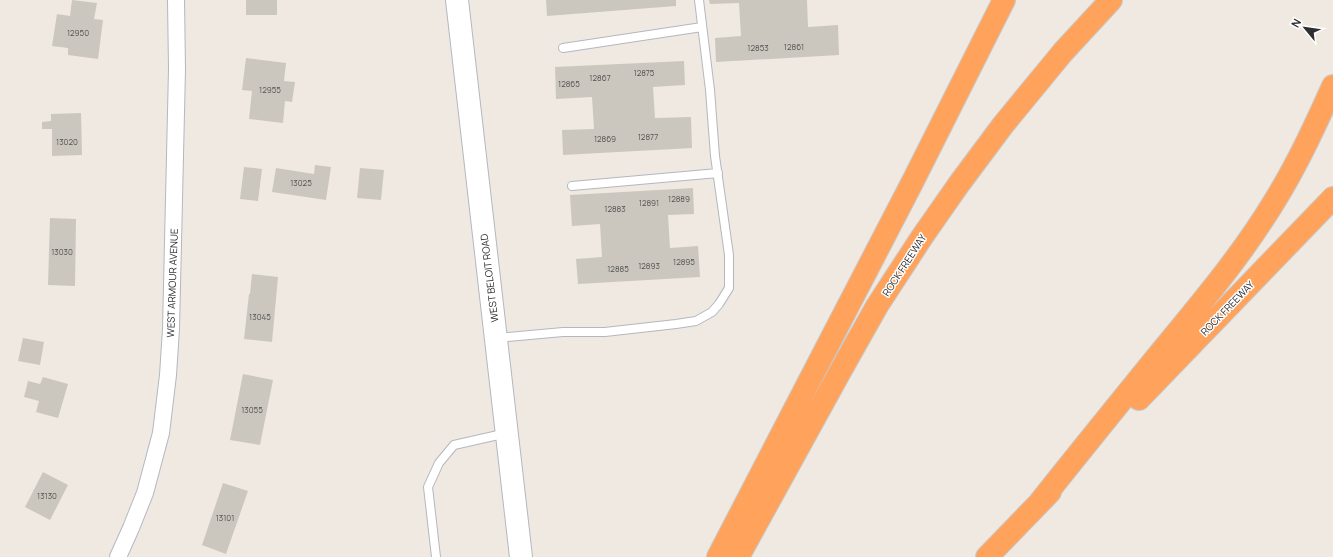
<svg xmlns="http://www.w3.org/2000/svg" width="1333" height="557" viewBox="0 0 1333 557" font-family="Manrope,sans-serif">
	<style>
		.building { fill: #cbc7bf }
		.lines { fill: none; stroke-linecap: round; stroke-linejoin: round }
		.service-casing { stroke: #b4b7c1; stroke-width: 10 }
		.minor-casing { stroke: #b4b7c1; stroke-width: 18 }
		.secondary-casing { stroke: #b4b7c1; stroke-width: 24 }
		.motorway-casing { stroke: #c9c9c9; stroke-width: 24 }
		.service { stroke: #fff; stroke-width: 8 }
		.minor { stroke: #fff; stroke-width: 16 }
		.secondary { stroke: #fff; stroke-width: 22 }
		.motorway { stroke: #ffa35c; stroke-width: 22 }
		.labels { text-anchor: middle; stroke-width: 3; stroke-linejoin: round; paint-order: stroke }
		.number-label { font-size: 8px; fill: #555452 }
		.street-label { font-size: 10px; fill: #2e2e2e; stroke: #fff }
	</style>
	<rect width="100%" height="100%" fill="#efe9e1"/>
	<path class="building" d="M72,0L97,3L94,19L103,20L98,59L68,55V48L52,46L57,14L70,16Z
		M246,0H277V15H246Z
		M546,0H676V6L547,16Z
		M709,0H807L808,27L838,25L839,55L716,62L715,38L741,36L739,3L710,4Z
		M246,58L286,63L284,81L295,82L292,102L285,101L283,123L249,119L252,91L242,90Z
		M684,61L685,85L653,87L655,118L691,117L692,148L563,155L562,130L594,129L592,97L556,99L555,67Z
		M81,113L82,155L52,156V129H42V122L51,121V114Z
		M315,165L331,167L326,200L272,192L276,168L314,174Z
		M244,167L262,169L258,201L240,199Z
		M360,168L384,170L381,200L357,198Z
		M693,188L694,214L668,215L670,248L698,246L700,277L578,284L576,259L602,257L600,224L572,226L570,195Z
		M50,218L76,219L75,286L48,285Z
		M252,274L278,277L272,342L244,339L249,294H250Z
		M23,338L44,342L40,365L18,361Z
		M243,374L273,380L260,445L230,440Z
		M43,377L68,384L58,418L36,412L39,401L24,397L28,381L40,384Z
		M43,472L68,485L50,520L25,507Z
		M223,483L248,491L226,554L202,545Z"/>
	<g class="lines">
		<g class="service-casing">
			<path id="service" d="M563,48L702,27
				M572,186L718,173
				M497,338L563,332H605L676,324L696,321L712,312L719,304L729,288V255L715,156L710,90L699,0
				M436,557L428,487L439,463L454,445L507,433"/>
		</g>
		<g class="minor-casing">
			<path id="minor" d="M118,557L131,528L145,493L161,433L168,375L171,329L177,69L176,0"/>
		</g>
		<g class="secondary-casing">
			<path id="secondary" d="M457,0L521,557"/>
		</g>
		<g class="motorway-casing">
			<path id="motorway" d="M1139,399L1333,198
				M1040,502C1078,454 1117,406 1156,358C1197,308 1240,258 1274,202C1297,165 1315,126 1333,86
				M718,557L913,181L1004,0
				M738,557L841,370L877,306L922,237L959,184L1003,125L1063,52L1111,0
				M987,557L1050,492"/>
		</g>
		<use href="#service" class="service"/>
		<use href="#minor" class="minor"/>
		<use href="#secondary" class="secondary"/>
		<use href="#motorway" class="motorway"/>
	</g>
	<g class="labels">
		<g class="number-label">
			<text x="78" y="36">12950</text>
			<text x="794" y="50">12861</text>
			<text x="758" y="51">12853</text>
			<text x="644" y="76">12875</text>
			<text x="600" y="81">12867</text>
			<text x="569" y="87">12865</text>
			<text x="270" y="93">12955</text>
			<text x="648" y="140">12877</text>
			<text x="605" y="142">12869</text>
			<text x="67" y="145">13020</text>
			<text x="301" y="186">13025</text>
			<text x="679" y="202">12889</text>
			<text x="649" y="206">12891</text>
			<text x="615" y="212">12883</text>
			<text x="62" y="255">13030</text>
			<text x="684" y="265">12895</text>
			<text x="649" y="269">12893</text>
			<text x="618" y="272">12885</text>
			<text x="260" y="320">13045</text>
			<text x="252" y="413">13055</text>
			<text x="47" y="499">13130</text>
			<text x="225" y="521">13101</text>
		</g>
		<g class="street-label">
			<text transform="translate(904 265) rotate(-57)" y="4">ROCK FREEWAY</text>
			<text transform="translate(489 278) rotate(-97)" y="4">WEST BELOIT ROAD</text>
			<text transform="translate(172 283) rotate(-88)" y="4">WEST ARMOUR AVENUE</text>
			<text transform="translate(1227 308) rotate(-46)" y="4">ROCK FREEWAY</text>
		</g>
	</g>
	<g transform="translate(1305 28) rotate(299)" stroke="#ffffff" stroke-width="3" paint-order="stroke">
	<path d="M0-3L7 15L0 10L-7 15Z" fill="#2e2e2e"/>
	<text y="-6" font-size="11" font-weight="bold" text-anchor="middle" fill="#2e2e2e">N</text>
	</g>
</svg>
